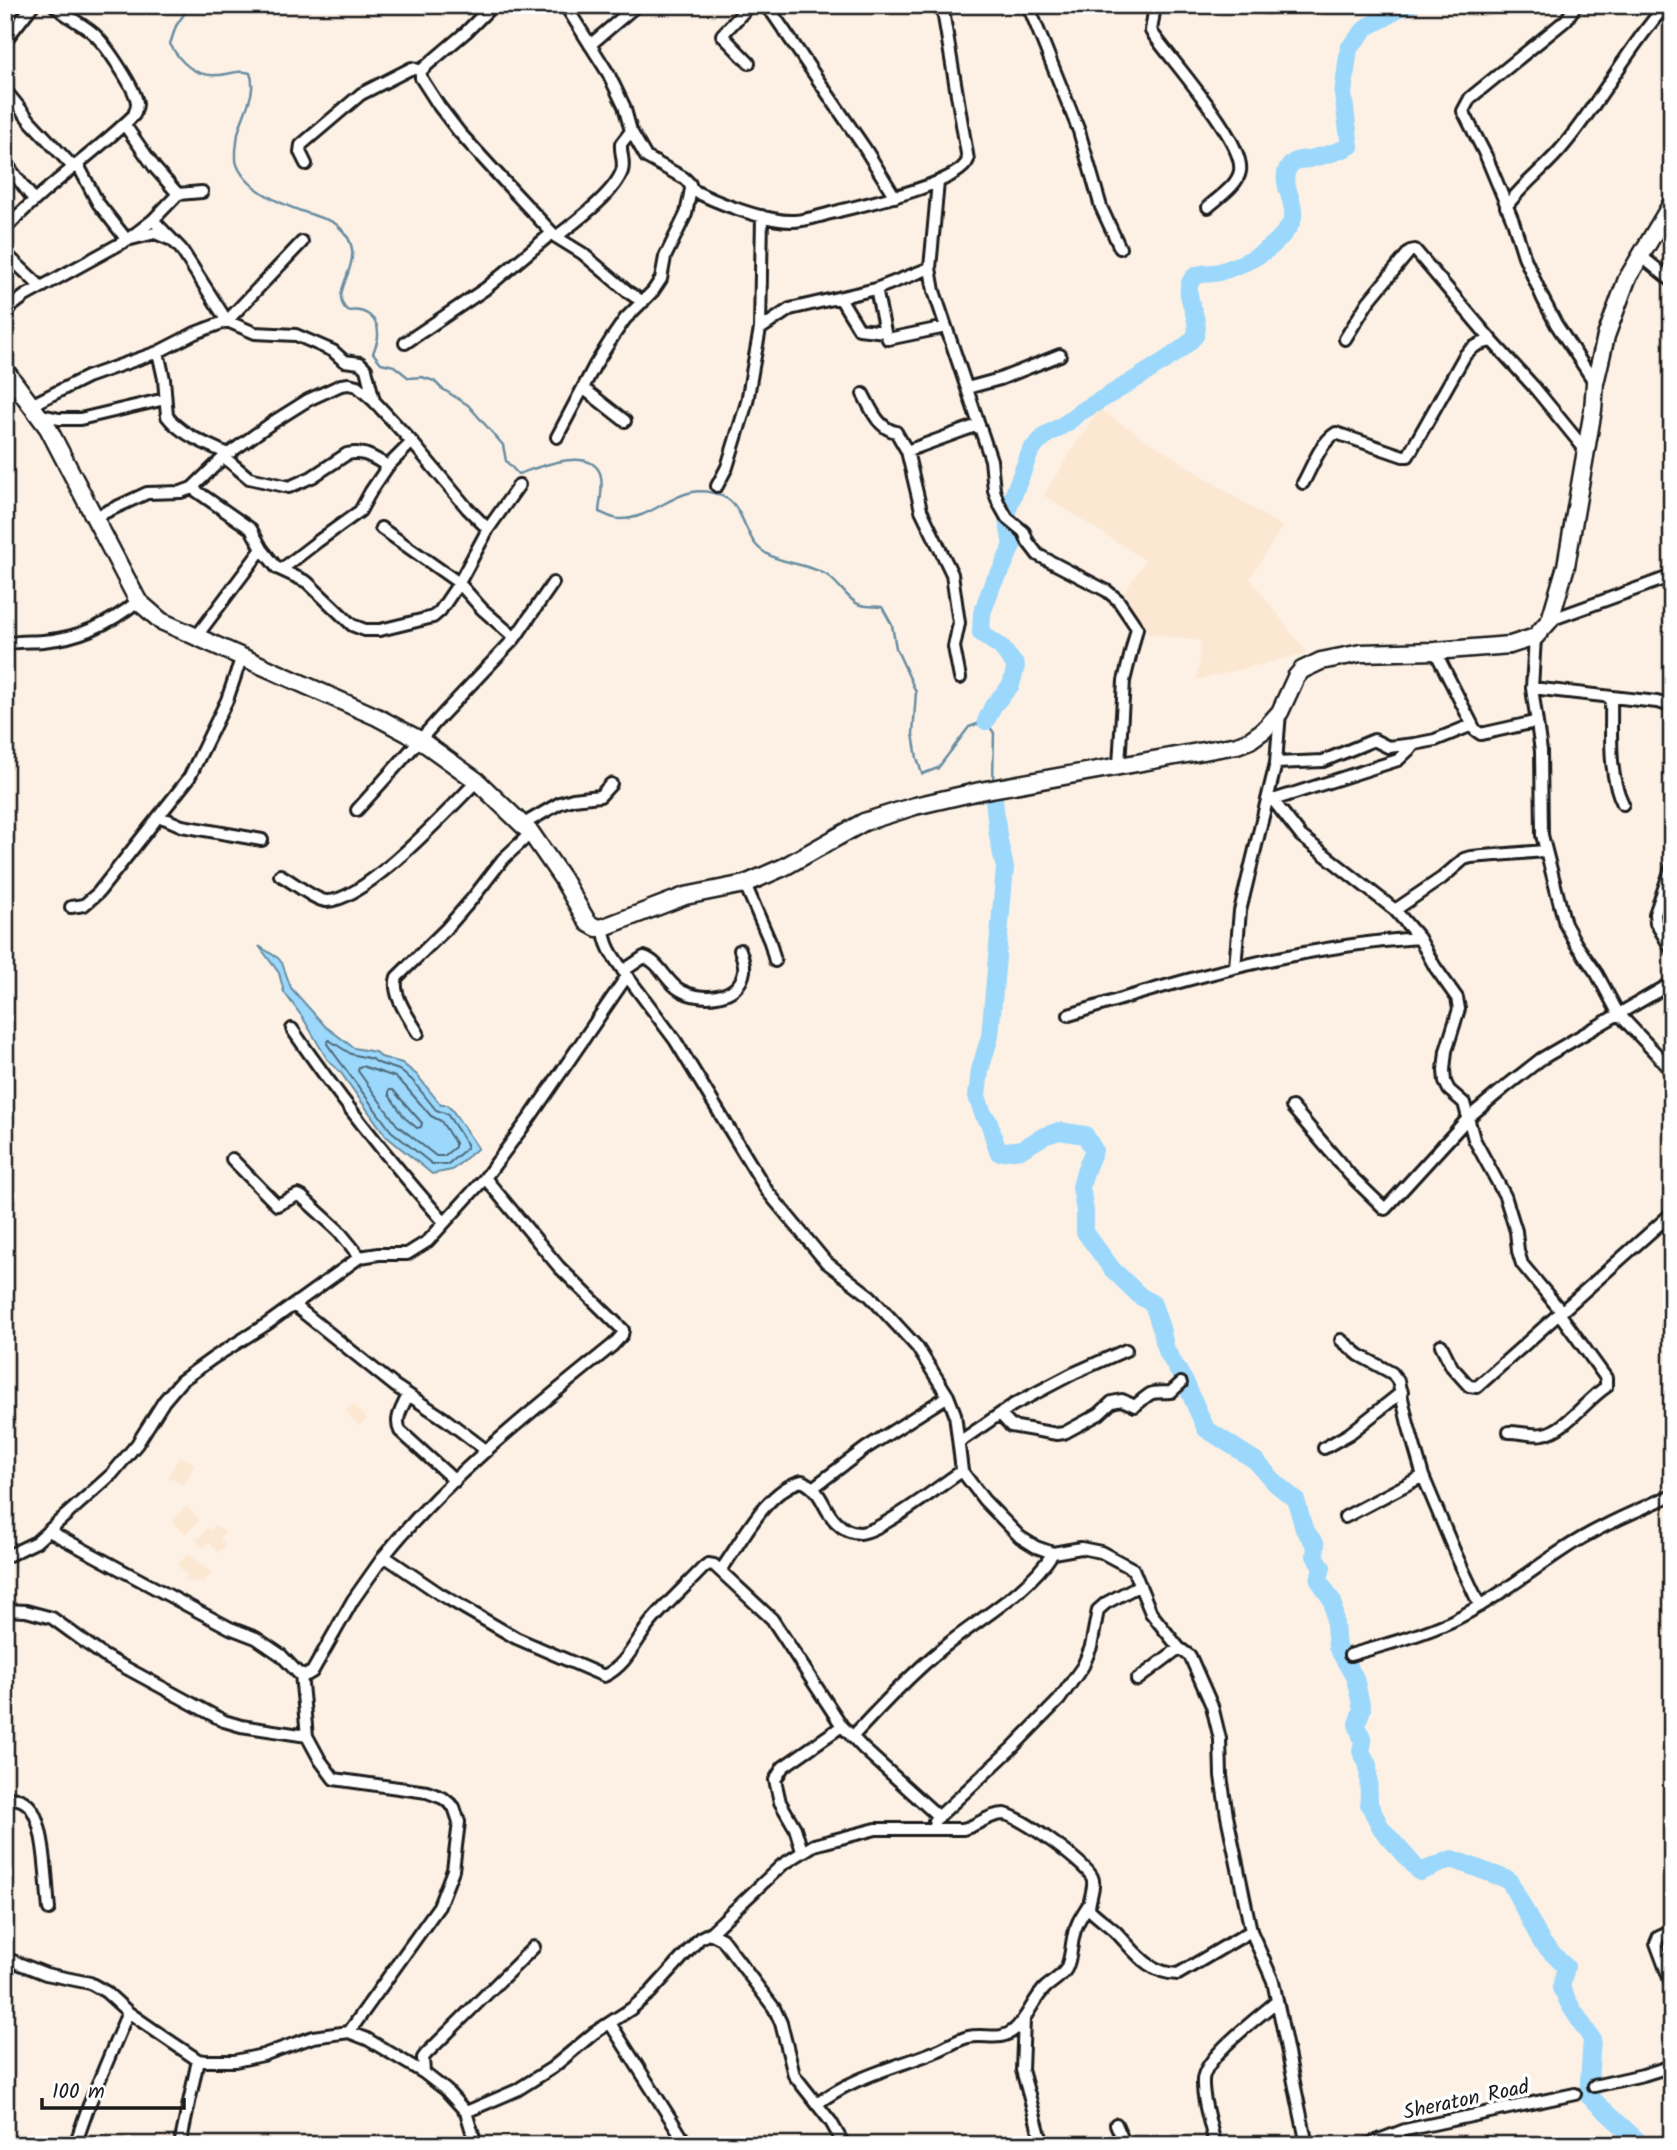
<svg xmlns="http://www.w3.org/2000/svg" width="1677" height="2150" viewBox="0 0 1677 2150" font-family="Kalam,sans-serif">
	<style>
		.built { fill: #fce7d2 }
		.water { fill: #9bd8fc; stroke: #688da2; stroke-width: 2 }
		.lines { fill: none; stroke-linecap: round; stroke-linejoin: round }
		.shore { stroke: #4f6776; stroke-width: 2 }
		.stream { stroke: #688da2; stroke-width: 2.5 }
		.river { stroke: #9bd8fc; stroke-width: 18 }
		.street-casing { stroke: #1c1c1c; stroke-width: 16 }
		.secondary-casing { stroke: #1c1c1c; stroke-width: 21 }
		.street { stroke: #fff; stroke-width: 10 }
		.secondary { stroke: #fff; stroke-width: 16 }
		.labels { text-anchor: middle; stroke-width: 7; stroke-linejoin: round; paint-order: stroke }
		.street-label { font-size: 21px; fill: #1c1c1c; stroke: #fff }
	</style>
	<rect width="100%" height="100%" fill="#fdf1e5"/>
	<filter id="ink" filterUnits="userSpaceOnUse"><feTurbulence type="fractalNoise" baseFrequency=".0143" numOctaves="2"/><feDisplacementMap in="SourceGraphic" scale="14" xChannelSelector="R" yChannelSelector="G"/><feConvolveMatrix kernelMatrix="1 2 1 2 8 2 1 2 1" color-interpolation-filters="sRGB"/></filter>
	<g filter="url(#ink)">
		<path class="built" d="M1099,409L1282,527L1250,578L1307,653L1197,680L1201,641L1149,634L1124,593L1145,560L1043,495Z
			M352,1404L367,1419L359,1426L345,1411Z
			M179,1456L195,1464L184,1485L168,1477Z
			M186,1506L200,1519L186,1534L172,1522Z
			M215,1525L225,1533L220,1538L226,1544L218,1553L209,1542L204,1548L196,1541L207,1528L211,1530Z
			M188,1553L212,1574L202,1584L197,1580L195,1583L191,1580L189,1583L185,1579L187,1576L178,1565Z"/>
		<path class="water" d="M259,946L278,958L282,963L291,988L325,1026L354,1048L375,1052L381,1057L402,1063L417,1075L441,1105H447L452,1110L478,1148L452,1170L432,1174L386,1136L341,1073L327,1059L303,1018L284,992L279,973Z"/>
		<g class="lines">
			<path class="shore" d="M329,1040L351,1054L372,1059L378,1063L399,1070L412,1080L436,1110L447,1114L467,1144V1148L448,1164H432L391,1131L327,1044Z
				M362,1066L395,1077L405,1086L431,1116L441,1121L455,1143V1147L444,1156H436L397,1125L358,1071L359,1067Z
				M389,1090H393L422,1123L421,1127L417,1128L405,1118L389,1095Z"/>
			<path class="stream" d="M190,5L176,26L170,44C180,62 194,77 217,75C230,75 237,69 250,73C258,93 242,114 238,134C237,139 237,145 236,150C236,152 236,160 236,161C243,190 288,207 313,215C320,218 332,220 337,225C377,259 323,290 348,311C365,308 379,318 378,336C378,341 375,348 373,353L381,363L394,366L409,378L422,377L434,381L441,388L468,405L503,445L506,461L518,474C537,468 589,446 600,473C604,484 600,500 599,512C605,514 612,519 619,519C659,520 680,476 724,497C741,504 745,532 756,545C772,564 805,562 825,574C837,580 850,603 861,605C868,607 875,606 882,607L892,625L896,648L916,692L913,734L917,758L922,774L938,768L969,727L986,721L994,733L993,782"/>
			<path class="river" d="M986,721L993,706L1011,685L1016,666L1001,647L981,633L982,613L993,583L1001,571L1012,546L1007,518L1009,506L1031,450L1046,435L1068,422L1077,414C1095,403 1191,349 1196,334C1201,317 1180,292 1193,278C1200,271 1210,275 1219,272C1239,266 1264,255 1279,239C1284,233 1292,225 1293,217C1296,198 1274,176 1294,162C1299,159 1304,160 1309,159C1323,156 1338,152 1350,146L1343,94L1349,48L1367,27L1386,17L1397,9L1409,5
				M994,799L998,836L1005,868L990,1036L980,1070L977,1096L983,1114L989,1122L998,1152L1022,1149L1044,1136L1059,1131L1085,1135L1094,1150L1085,1172L1081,1187L1085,1211V1232L1112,1269L1140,1296L1153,1304L1161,1328L1166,1350L1186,1384L1206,1429L1256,1461L1275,1483L1296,1500L1304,1529L1316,1545L1315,1556L1322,1567L1319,1580L1333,1602L1337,1647L1355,1678L1362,1709L1357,1724L1363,1742L1361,1751L1368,1765L1369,1804L1381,1828L1420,1872L1452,1859L1509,1880L1542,1943L1566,1967L1561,1988L1571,2007L1592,2039L1588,2095L1638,2141L1639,2145"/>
			<g class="street-casing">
				<path id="street" d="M493,5L466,32L426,66L421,71V78L439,106L459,132L501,178L556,237L582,253L628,292L643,302
					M764,5L773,14L864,147L895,197
					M1028,5L1079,131L1101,207L1120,248
					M1158,5L1154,12L1151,31C1169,58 1245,141 1240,171C1238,185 1219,197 1208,207
					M1256,5L1268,7L1271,5
					M1576,5L1566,20L1470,98L1463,111L1486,156L1513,221L1524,256L1543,299L1556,324L1595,383
					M5,41L33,5
					M590,45L637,5
					M749,63L722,35L750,5
					M5,90L31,122L74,168
					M124,124L155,168L178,194
					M5,162L34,200
					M306,164L300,152L301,145L361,94L412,68L421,71
					M78,165L98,203L127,240L155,233L169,239
					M938,182L930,268L934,291L991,460L994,490L998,502L1007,518L1024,532L1028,542L1038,555L1107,591L1118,600L1137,628L1124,681L1119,765
					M691,189C714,202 767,222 793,221C806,221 822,215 835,212C861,205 958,185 968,160L942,5
					M1506,207C1523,183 1547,167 1565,144C1601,100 1628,48 1666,5
					M153,220L181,249L227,321L255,333L296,335L333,351L344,361L360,363L366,369L374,401
					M5,229C44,187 93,155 134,115C135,111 137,108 137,104C137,90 105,44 94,34C82,23 66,17 54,5
					M556,237C575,222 614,194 622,171C625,162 620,153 621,144L631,131
					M5,253L41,287
					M1641,256L1672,281
					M876,289L885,332L888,339L946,327
					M840,298L859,329L885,332
					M5,311L25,296L127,240L153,220L178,194L202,192
					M760,329L790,309L876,289L930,268
					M1345,339L1368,302L1410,251L1415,250L1492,341L1534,387L1587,452
					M405,343L485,289L552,233
					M158,352L164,379L167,416C181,435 207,444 228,454
					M583,388L625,421
					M967,388L1000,379L1060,355
					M863,394C871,409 878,428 896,432L907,451
					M31,405L87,377L158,352L195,333L227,321L302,242
					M38,414L59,419H80L165,399
					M557,437L595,365L612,338L625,319L653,291L661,279L665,257L686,214L691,189L690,184L684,178L646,157L631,131L624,106L608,73L565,5
					M224,457L249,478L289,487L312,477L347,454C365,450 373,458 388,466
					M1303,483C1312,467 1320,443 1336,433L1403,456H1408L1465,355C1473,346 1480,343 1492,341
					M717,486L727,467L747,402L753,367L760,329L762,216
					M192,488L251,529L262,549L277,568L307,582L352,625L365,630H380L417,621L433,617L440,611L459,583L488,529L519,485
					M95,517L147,493L181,492L192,488L224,457L273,422L308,400L341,385L349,384L357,386L374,401L412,442L467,508L488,529
					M381,528L459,583L482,609L515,638
					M282,569L317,542L360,511L371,491L388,466L412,442
					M1550,620L1672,576
					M196,637L262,549
					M1535,637L1532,688L1541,751L1542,835L1565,924L1576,944L1597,974L1618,1013L1663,1061L1672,1073
					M5,644C18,641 30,642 43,641C80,638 110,624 138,601
					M1435,651L1475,730L1481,734L1535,722
					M960,678L954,647L959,623L952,574L921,510L907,451L978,425
					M1532,688L1657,702L1672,706
					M1611,698C1612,733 1607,772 1623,804
					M1276,763L1323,761L1374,740L1388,747L1415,744L1435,740L1472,725
					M1269,795L1301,836L1395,910L1419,938L1435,967L1457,998L1459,1009L1446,1051L1444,1070L1445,1082L1449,1090L1464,1103L1474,1139L1505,1196L1516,1231L1518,1251L1522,1264L1561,1311
					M1273,800L1398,760L1415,744
					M357,810L444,713L515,638L553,583
					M159,816L182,826L262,840
					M522,825L560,803L573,799L600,796L611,784
					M1672,866L1655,914L1656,923L1672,950
					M280,875C292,881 315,901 327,901C365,901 449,809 477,781
					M745,884L770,942L775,961
					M71,907L84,905L98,893L189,778L227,700L242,656
					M1395,910L1442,878L1464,859L1471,857L1545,851
					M1235,967L1240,911L1276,763L1280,712
					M623,971L644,957C660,962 666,982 680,990C700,1002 740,1000 744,971C745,964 742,956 740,950
					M627,976L675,1040L767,1191L826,1262L870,1296L917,1347L948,1396L955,1414L962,1471L984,1500L1020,1537L1036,1547L1053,1553L1081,1548L1101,1552L1133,1569L1151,1613L1179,1648L1190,1656L1212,1706L1220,1739L1221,1776L1227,1816L1251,1931L1273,1981L1307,2145
					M1069,1015C1183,979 1300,946 1419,938
					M292,1029C339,1098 389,1160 444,1222
					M418,1033C409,1018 391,994 397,977L447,928L472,899L503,859L531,833
					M1292,1107L1350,1175L1385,1209L1469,1117L1504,1088L1541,1059L1672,983
					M232,1159L277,1205L298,1195L302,1197L338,1230L360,1257
					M294,1305L395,1386L445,1419L487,1451
					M1669,1325L1672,1324
					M1341,1340L1359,1355L1392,1373L1398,1381L1408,1424L1423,1476L1456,1555L1480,1606
					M1441,1345L1452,1367L1469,1386L1477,1387L1672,1213
					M408,1395C403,1407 394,1418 400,1431L455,1481
					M1000,1414L1011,1426L1057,1434L1064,1433L1099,1414L1112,1402L1122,1400L1135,1406C1154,1390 1148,1393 1171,1392L1181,1383
					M1509,1432C1520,1432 1533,1436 1543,1434C1565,1431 1587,1399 1606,1387V1378L1559,1313
					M959,1442L1013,1405L1074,1373L1126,1350
					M1324,1448L1349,1434L1402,1392
					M814,1487L866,1448L948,1396
					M1345,1517L1423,1476
					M49,1531L194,1609L230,1628L256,1638L281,1655L298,1673L307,1675L312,1672L353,1600L384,1556L440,1594L516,1638L604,1676C627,1665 635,1642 650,1623C666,1604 686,1586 703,1568L708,1564L714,1565L772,1619L842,1726L864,1749L939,1817
					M384,1556C449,1475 533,1410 613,1345L622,1335L623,1330L619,1326L559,1267L485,1178
					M5,1557L36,1542L112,1474L137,1444L164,1401L181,1381L213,1358L267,1324L360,1257L379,1254H407L428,1241L485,1178L531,1116L627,976C616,960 604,947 604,927
					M721,1570C742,1541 766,1490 802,1481C824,1492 821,1507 836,1522C842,1528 851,1533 860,1533C881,1532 942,1484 962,1471
					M5,1610L26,1611L52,1618L104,1656L224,1721L241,1726L307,1736
					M1350,1655C1384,1645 1419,1636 1452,1621C1491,1602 1525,1575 1561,1551C1595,1528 1634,1512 1672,1495
					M301,1674L307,1736L320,1760L334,1779L427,1792L443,1798L454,1807L459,1822L453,1870L439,1906L349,2032
					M1137,1680L1179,1648
					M852,1737C881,1706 911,1674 944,1647C980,1618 1027,1593 1053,1553
					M5,1798C13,1798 20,1798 26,1803C46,1817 46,1884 49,1909
					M934,1821L1011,1749L1059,1700L1083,1666L1091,1647L1098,1610L1106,1603L1140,1585
					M802,1851L795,1828L780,1802L775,1780L783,1767L842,1726
					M1672,1930L1659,1936L1656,1943L1672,1986
					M710,1933L782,1865L814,1845L876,1829H963C977,1826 989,1814 1004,1814C1019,1815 1085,1863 1092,1877C1096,1885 1089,1899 1089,1909C1097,1917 1106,1923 1115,1931C1135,1951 1147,1973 1178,1974L1251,1931
					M5,1958L46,1974L90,1983L106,1992L128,2012L164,2037L198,2060L205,2061H235L263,2055L313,2037L349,2032L367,2039L424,2073L446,2090L466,2112L476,2145
					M1024,2019L1022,2070L1040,2135L1045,2145
					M610,2023L687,2145
					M424,2073L423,2058L426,2054L534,1947
					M1594,2086L1643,2075L1672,2066
					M817,2104C852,2077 894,2068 934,2052C946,2048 956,2040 968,2037C985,2033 1000,2042 1014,2030C1028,2018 1033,1999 1046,1987C1053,1981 1061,1977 1066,1969C1071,1959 1071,1948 1073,1938C1075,1925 1082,1915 1089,1904
					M466,2112L517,2090L552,2068L594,2033L631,2009L650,1993L700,1938L710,1933L722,1939L774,2008L781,2023L794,2075L831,2122L844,2145
					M1116,2124L1125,2145
					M75,2145L89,2105L128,2012
					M180,2145L198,2060
					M1215,2145C1211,2124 1202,2101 1203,2080C1204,2057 1259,2017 1277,2001
					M1366,2145L1405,2130L1575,2094"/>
			</g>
			<g class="secondary-casing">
				<path id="secondary" d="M5,370L48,428L138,601L161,621L377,717L420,740L477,781L531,833L562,878L588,923L597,928L604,927L685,896L745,884L784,867L864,822L915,806L980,791L1237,745L1250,740L1264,730L1280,712L1296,677L1302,670L1321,661L1361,653L1435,651L1510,645L1535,637L1550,620L1566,566L1593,410L1595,383L1606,336L1627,279L1672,203"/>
			</g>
			<use href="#street" class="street"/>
			<use href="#secondary" class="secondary"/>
		</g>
	</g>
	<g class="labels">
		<g class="street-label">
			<text transform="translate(1466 2099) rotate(-12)" y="7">Sheraton Road</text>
		</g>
	</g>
	<rect width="1677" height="2150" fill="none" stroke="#fff" stroke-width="28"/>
	<rect x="14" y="14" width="1649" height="2122" fill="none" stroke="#1c1c1c" stroke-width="2.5" filter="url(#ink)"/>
	<path d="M42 2098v10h142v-10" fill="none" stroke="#1c1c1c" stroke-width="3.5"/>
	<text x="52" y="2098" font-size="21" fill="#1c1c1c" stroke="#ffffff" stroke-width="5" paint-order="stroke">100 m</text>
</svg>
